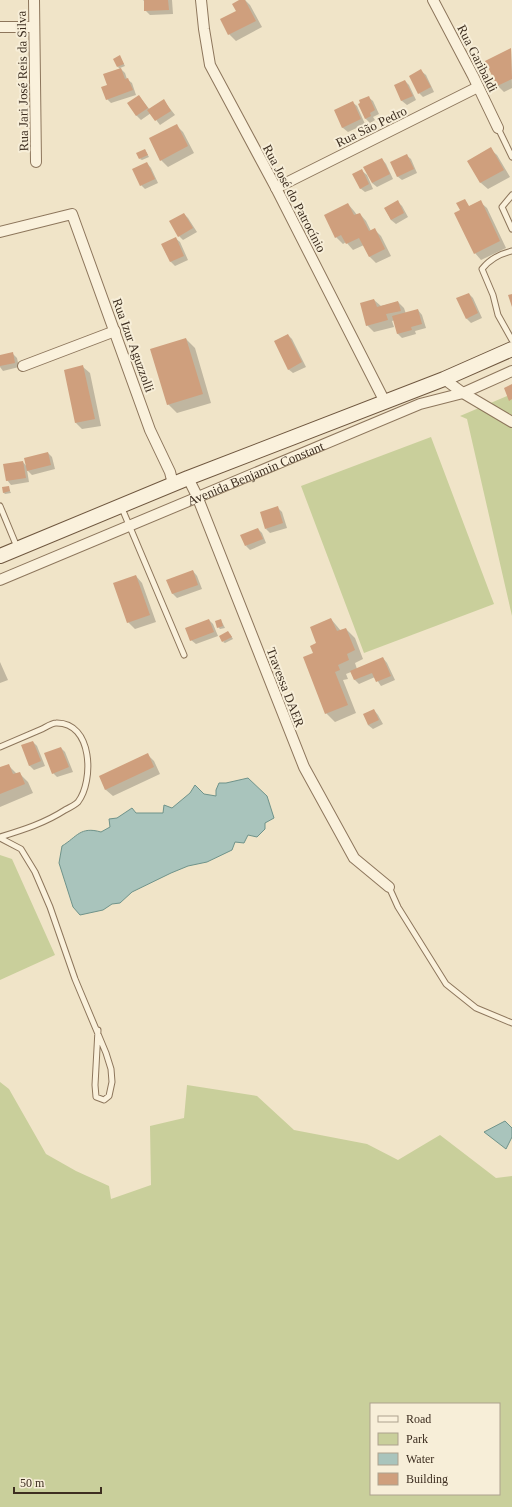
<svg xmlns="http://www.w3.org/2000/svg" width="512" height="1507" viewBox="0 0 512 1507" font-family="Georgia,serif">
	<style>
		.green { fill: #c9cf9b; fill-rule: evenodd }
		.water { fill: #a9c4bc; stroke: #6f938a }
		.shadow { fill: #0003 }
		.building { fill: #cf9f7d }
		.lines { fill: none; stroke-linecap: round; stroke-linejoin: round }
		.service-casing { stroke: #8d765c; stroke-width: 7 }
		.minor-casing { stroke: #8d765c; stroke-width: 12 }
		.secondary-casing { stroke: #6f573f; stroke-width: 16 }
		.service { stroke: #faf1dc; stroke-width: 5 }
		.minor { stroke: #faf1dc; stroke-width: 10 }
		.secondary { stroke: #faf1dc; stroke-width: 14 }
		.labels { text-anchor: middle; stroke-width: 4; stroke-linejoin: round; paint-order: stroke }
		.street-label { font-size: 13px; fill: #3d2e20; stroke: #f7eed8 }
	</style>
	<rect width="100%" height="100%" fill="#f0e4c8"/>
	<path class="green" d="M512,394V616L467,419L460,416Z
		M431,437L494,604L364,653L301,486Z
		M0,855L12,859L55,955L0,980Z
		M0,1082L9,1089L46,1154L76,1171L109,1186L111,1199L151,1185L150,1126L184,1118L187,1085L257,1096L294,1130L367,1144L398,1160L440,1135L496,1178L512,1176V1507H0ZM371,1404H499V1494H371Z"/>
	<path class="water" d="M248,778L267,796L274,818L265,823V829L257,837L248,835L244,843L235,842L232,850L207,862L188,866L171,873L132,892L120,903L112,904L103,910L80,915L73,907L59,863L62,846C77,837 80,826 101,832L110,827L109,819L117,818L132,808L136,813H163L164,805L172,808L190,793L195,785L204,794L216,796V790L219,783H226Z
		M505,1121L512,1128V1137L506,1149L484,1132Z"/>
	<path class="shadow" d="M143,0H172L173,14L150,15L145,10V2Z
		M241,0H245L250,5L262,27L236,41L229,34Z
		M511,49L512,88L504,92L498,86L486,62Z
		M120,57L125,66L120,68L125,73L127,79L132,83L136,95L111,103L107,99L108,85L120,69L118,67Z
		M421,71L426,75L434,92L423,97L419,93Z
		M405,81L409,85L416,100L407,105L402,101L395,86Z
		M139,96L150,110L164,101L175,115L160,125L151,113L141,120L136,115Z
		M368,97L373,101L379,114L373,117L375,120L370,123L365,118Z
		M352,102L357,106L365,124L348,132L343,128L335,111Z
		M176,125L183,132L194,153L168,167L161,160Z
		M490,149L497,155L510,177L488,189L481,183L469,161Z
		M145,150L149,157L142,160L140,159Z
		M406,155L411,159L417,173L402,180L397,176Z
		M382,159L386,164L393,179L377,187L372,183Z
		M147,163L151,168L158,183L145,189L141,185Z
		M362,171L367,175L373,189L365,192L360,188Z
		M465,200L469,207L480,202L487,208L506,248L481,260L475,253L461,211Z
		M398,202L402,206L408,217L396,224L391,220L385,208Z
		M348,204L354,211L357,215L360,214L366,221L371,231L375,230L381,236L391,256L376,263L369,256L364,245L353,250L346,242L343,244L336,237Z
		M184,214L188,218L197,232L183,240L179,236Z
		M175,238L180,242L188,260L175,266L171,262L163,244Z
		M469,294L473,298L482,318L471,323L467,319Z
		M374,300L381,306L398,302L404,308L406,314L418,310L422,315L426,328L415,331L416,334L402,338L398,334L395,320L392,321L394,327L374,332L367,325Z
		M288,335L292,339L306,367L293,373L288,369Z
		M186,339L195,348L211,403L177,413L168,404Z
		M12,353L17,358L19,367L3,371L0,367V356Z
		M83,367L90,373L101,426L82,429L76,423Z
		M48,453L52,457L55,469L32,475L27,470L29,482L11,485L7,480L23,462L27,467Z
		M8,487L11,493L5,494L3,492Z
		M277,507L282,512L287,528L270,533L266,529Z
		M258,529L262,533L266,543L250,550L246,546Z
		M193,571L197,576L202,589L177,598L173,594L168,580Z
		M136,576L142,583L156,622L135,629L128,622Z
		M331,619L341,631L346,629L355,638L363,659L355,663L357,669L383,658L387,663L395,680L381,686L375,677L359,684L355,680L351,672L346,674L348,679L343,680L356,713L335,722L326,713L314,654L318,644Z
		M209,620L213,624L218,636L196,644L191,640Z
		M221,620L225,628L220,629L218,627Z
		M230,634L233,639L225,643L223,642Z
		M0,662L8,680L0,683Z
		M374,710L378,715L383,724L373,729L368,725Z
		M33,742L37,746L45,766L34,770L29,765Z
		M61,748L65,752L73,772L57,777L53,773Z
		M147,754L154,761L160,774L113,796L106,790L100,777Z
		M8,765L17,774L19,773L28,782L33,793L0,807V769Z"/>
	<path class="building" d="M144,0H168L169,10L144,11Z
		M239,0H245L256,21L228,35L220,19L236,11L232,4Z
		M511,48L512,79L497,86L485,61Z
		M120,55L124,64L117,67L113,59Z
		M121,68L125,79L128,78L133,90L106,100L101,87L107,85L103,74Z
		M421,69L431,87L418,94L409,76Z
		M405,80L413,96L401,101L394,85Z
		M139,95L148,108L136,116L127,103Z
		M369,96L375,110L370,113L371,116L365,119L358,104L360,103L359,100Z
		M164,99L171,111L155,121L147,110Z
		M353,101L361,119L342,128L334,110Z
		M177,124L188,146L160,161L149,138Z
		M491,147L504,170L480,183L467,161Z
		M145,149L148,155L139,159L136,153Z
		M407,154L414,169L397,177L390,162Z
		M382,158L390,174L372,183L363,167Z
		M147,162L155,179L140,186L132,169Z
		M362,169L369,184L360,189L352,174Z
		M465,199L469,206L481,200L500,241L474,254L454,213L460,210L456,203Z
		M398,200L404,213L391,220L384,208Z
		M348,203L354,215L360,213L369,231L375,228L385,249L369,257L359,238L346,244L341,235L335,238L324,215Z
		M184,213L193,228L178,237L169,221Z
		M176,237L184,256L170,262L161,244Z
		M469,293L478,313L466,319L456,298Z
		M512,294V307L508,295Z
		M374,299L377,307L398,301L401,311L386,314L388,320L366,326L360,303Z
		M418,309L422,324L411,327L412,330L397,334L392,316Z
		M288,334L302,362L288,370L274,341Z
		M186,338L203,394L167,405L150,349Z
		M13,352L15,363L0,366V355Z
		M83,365L95,419L75,423L64,370Z
		M512,384V399L509,401L504,388Z
		M48,452L51,465L27,471L24,458Z
		M23,461L26,478L6,481L3,464Z
		M9,486L10,491L3,493L2,487Z
		M278,506L283,523L265,529L260,512Z
		M258,528L263,539L245,546L240,535Z
		M193,570L198,585L172,594L166,580Z
		M136,575L150,615L127,623L113,583Z
		M331,618L337,631L346,628L355,650L347,654L349,660L338,665L340,670L335,672L348,705L325,714L303,657L313,653L310,646L316,643L310,627Z
		M209,619L214,632L190,641L185,628Z
		M221,619L223,626L217,628L215,621Z
		M228,631L232,637L222,642L219,636Z
		M383,657L391,676L376,682L372,673L354,680L350,671Z
		M374,709L379,720L368,725L363,714Z
		M33,741L41,761L29,766L21,745Z
		M61,747L69,767L52,774L44,753Z
		M148,753L154,767L105,790L99,776Z
		M9,764L13,774L20,772L25,784L0,794V767Z"/>
	<g class="lines">
		<g class="service-casing">
			<path id="service" d="M498,128L512,157
				M512,195L502,207L512,229
				M512,251C499,254 490,259 482,269L493,295L498,315L512,340
				M0,506L17,547
				M121,506L184,655
				M0,747C14,741 28,735 42,729C46,727 52,723 56,723C93,722 94,781 78,802C75,805 69,808 65,810C45,823 23,830 0,837
				M0,838L21,849L35,872L50,907L75,979L106,1053L111,1069L112,1082L109,1096L104,1100L96,1097L95,1085L98,1030
				M389,887L398,907L446,984L476,1008L512,1023"/>
		</g>
		<g class="minor-casing">
			<g id="minor">
				<path d="M34,0L36,162"/>
				<path d="M201,0L204,29L210,65L276,188L385,402"/>
				<path d="M433,0L473,76L498,128"/>
				<path d="M0,27H34"/>
				<path d="M276,188L478,87"/>
				<path d="M0,232L72,214L150,430L170,472L173,484"/>
				<path d="M23,366L115,331"/>
				<path d="M444,379L463,393L512,422"/>
				<path d="M188,478L197,496L304,767L354,858L389,887"/>
				<path id="s1" d="M0,580L420,404L463,393L512,371"/>
			</g>
		</g>
		<g class="secondary-casing">
			<path id="secondary" d="M0,556L188,478L444,379L512,349"/>
		</g>
		<use href="#service" class="service"/>
		<use href="#minor" class="minor"/>
		<use href="#secondary" class="secondary"/>
	</g>
	<g class="labels">
		<g class="street-label">
			<text transform="translate(478 58) rotate(63)" y="5">Rua Garibaldi</text>
			<text transform="translate(22 81) rotate(-91)" y="5">Rua Jari José Reis da Silva</text>
			<text transform="translate(371 126) rotate(-26)" y="5">Rua São Pedro</text>
			<text transform="translate(295 198) rotate(62)" y="5">Rua José do Patrocínio</text>
			<text transform="translate(134 345) rotate(70)" y="5">Rua Izur Aguzzolli</text>
			<text dy="5" stroke="none"><textPath href="#s1" startOffset="277">Avenida Benjamin Constant</textPath></text>
			<text transform="translate(286 687) rotate(69)" y="5">Travessa DAER</text>
		</g>
	</g>
	<rect x="370" y="1403" width="130" height="92" fill="#f7eed8" stroke="#ada18e"/>
	<rect x="378" y="1416" width="20" height="6" fill="#faf1dc" stroke="#ada18e"/>
	<text x="406" y="1423" font-size="12" fill="#3d2e20">Road</text>
	<rect x="378" y="1433" width="20" height="12" fill="#c9cf9b" stroke="#ada18e"/>
	<text x="406" y="1443" font-size="12" fill="#3d2e20">Park</text>
	<rect x="378" y="1453" width="20" height="12" fill="#a9c4bc" stroke="#ada18e"/>
	<text x="406" y="1463" font-size="12" fill="#3d2e20">Water</text>
	<rect x="378" y="1473" width="20" height="12" fill="#cf9f7d" stroke="#ada18e"/>
	<text x="406" y="1483" font-size="12" fill="#3d2e20">Building</text>
	<path d="M14 1487v6h87v-6" fill="none" stroke="#3d2e20" stroke-width="2"/>
	<text x="20" y="1487" font-size="12" fill="#3d2e20" stroke="#f7eed8" stroke-width="3" paint-order="stroke">50 m</text>
</svg>
